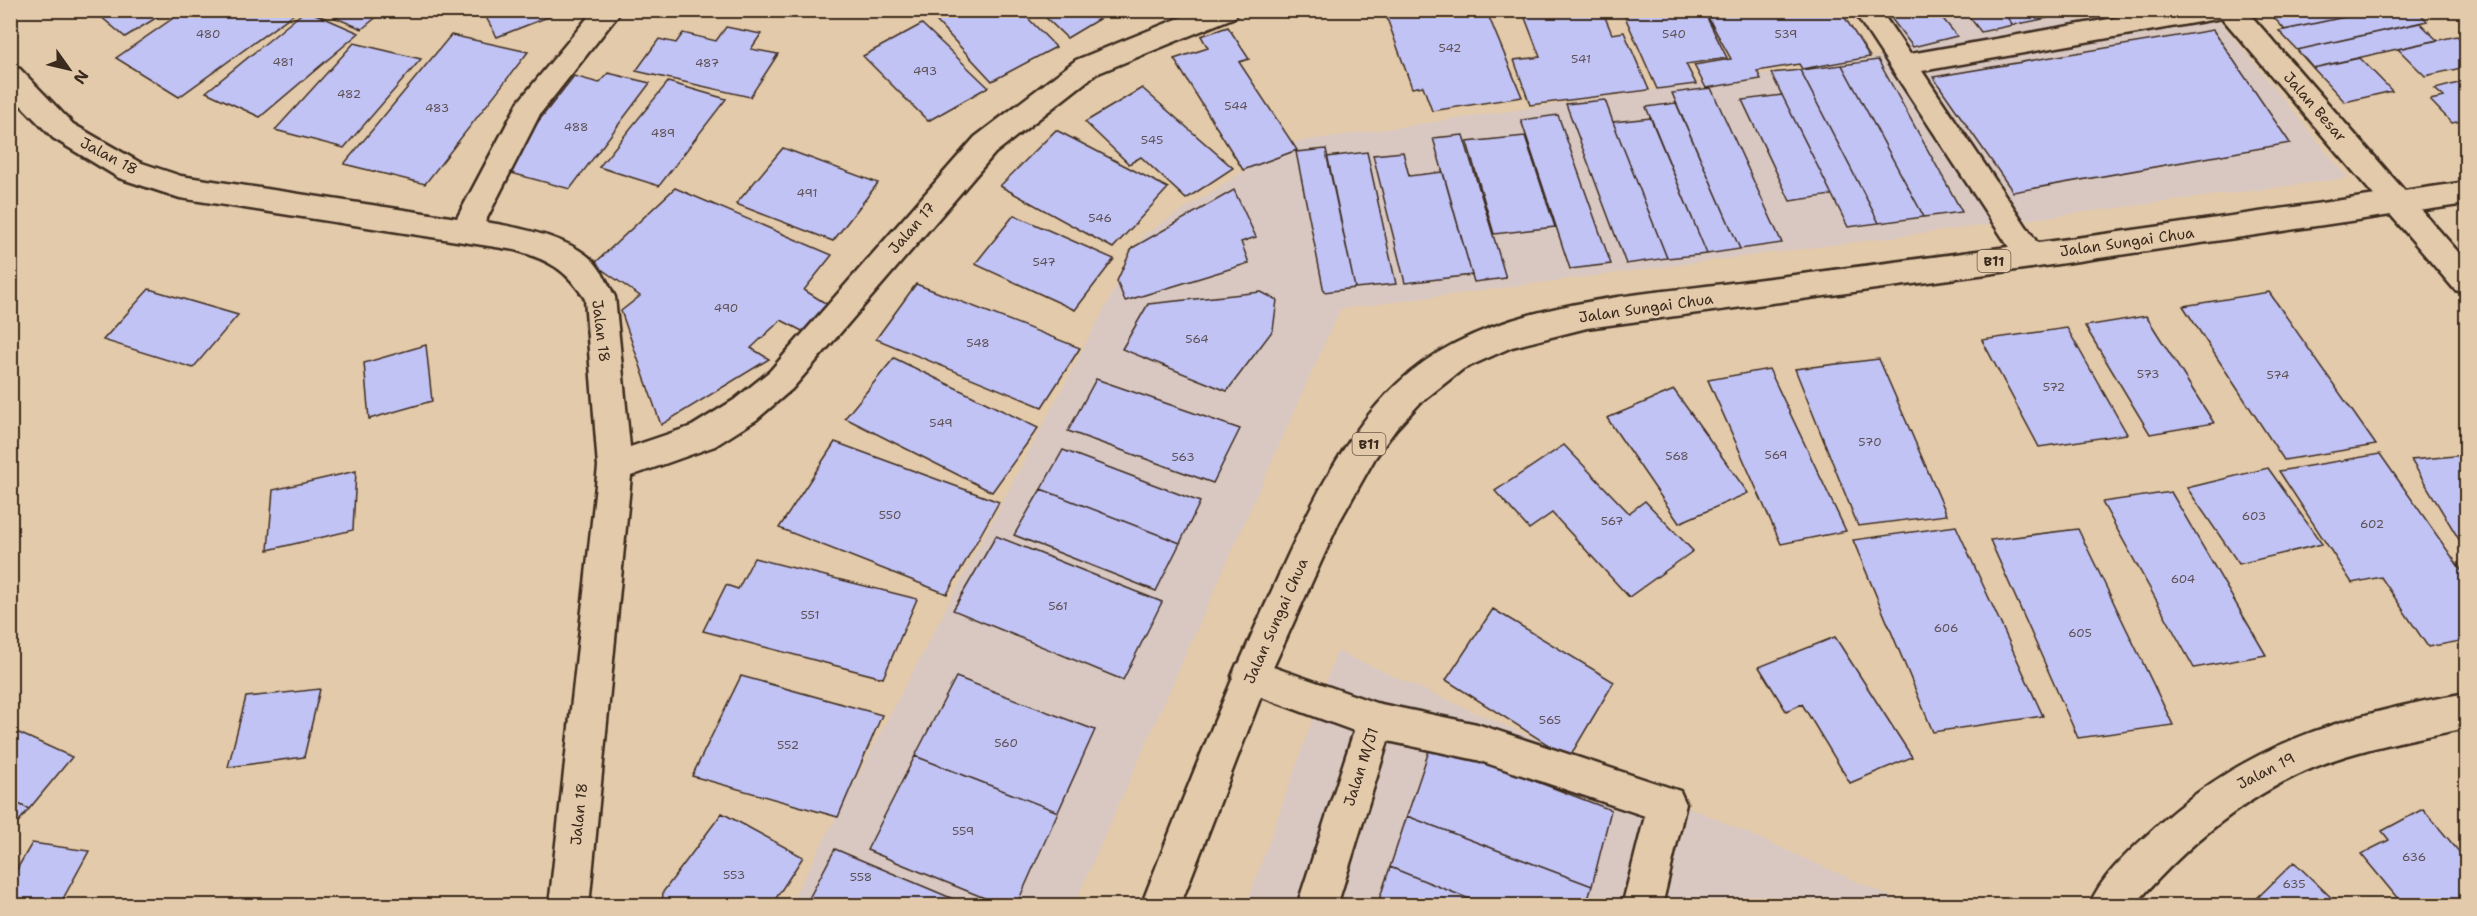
<svg xmlns="http://www.w3.org/2000/svg" width="2477" height="916" viewBox="0 0 2477 916" font-family="'Shantell Sans',sans-serif">
	<style>
		.built { fill: #d9c8c1 }
		.building { fill: #c2c3f5; stroke: #3b2a1e; stroke-width: 1.5 }
		.lines { fill: none; stroke-linecap: round; stroke-linejoin: round }
		.minor-casing { stroke: #3b2a1e; stroke-width: 5 }
		.major-casing { stroke: #3b2a1e; stroke-width: 5 }
		.minor { fill: #e3caab; fill-rule: evenodd }
		.major { fill: #e3caab; fill-rule: evenodd }
		.labels { text-anchor: middle; stroke-width: 5; stroke-linejoin: round; paint-order: stroke }
		.number-label { font-size: 12px; fill: #5d5054 }
		.shield { fill: #e3caab; stroke: #6d5a48; stroke-width: 1.5 }
		.shield-label { font-size: 14px; font-weight: bold; fill: #3b2a1e }
		.street-label { font-size: 15px; fill: #3b2a1e; stroke: #e3caab }
	</style>
	<rect width="100%" height="100%" fill="#e3caab"/>
	<filter id="ink" filterUnits="userSpaceOnUse"><feTurbulence type="fractalNoise" baseFrequency=".0167" numOctaves="2"/><feDisplacementMap in="SourceGraphic" scale="12" xChannelSelector="R" yChannelSelector="G"/><feConvolveMatrix kernelMatrix="1 2 1 2 8 2 1 2 1" color-interpolation-filters="sRGB"/></filter>
	<g filter="url(#ink)">
		<path class="built" d="M2211,10L2348,178L1340,309L1074,905L789,906L1143,235L1289,143L1885,56L1853,11Z
			M1337,651L1910,905L1246,906Z"/>
		<path class="building" d="M93,10H169L125,37Z
			M185,10H299L179,97L116,58Z
			M306,10L359,33L260,117L206,92Z
			M346,10H385L362,29L336,18Z
			M482,10H551L553,15L497,37Z
			M926,10H1020L1056,47L992,81Z
			M1038,10H1114L1067,38Z
			M1384,10H1486L1522,97L1432,111L1423,86L1412,88Z
			M1522,10H1602L1612,34L1624,32L1649,90L1530,105L1514,60L1540,57Z
			M1622,10H1703L1727,58L1686,64L1696,84L1657,89Z
			M1704,10H1840L1870,57L1802,69L1799,64L1757,71L1761,79L1706,88L1694,65L1731,59Z
			M1885,10H1936L1957,36L1913,47Z
			M1964,10H2001L2013,25L1981,32Z
			M2001,10H2037L2043,19L2013,25Z
			M2037,10H2079V11L2043,19Z
			M2267,10H2377L2285,30Z
			M2377,10H2417L2427,21L2297,50L2279,31Z
			M2420,23L2437,40L2313,68L2297,50Z
			M922,24L988,87L928,121L863,56Z
			M726,27L761,34L751,49L778,54L750,97L636,71L659,39L676,43L683,33L716,41Z
			M1228,27L1249,59L1239,62L1297,150L1243,170L1174,59L1208,48L1201,36Z
			M2213,30L2290,143L2013,192L1933,77Z
			M451,35L528,52L425,184L344,164Z
			M2457,36L2466,45V67L2425,76L2398,49Z
			M354,43L421,59L344,148L275,130Z
			M2360,58L2392,91L2345,102L2313,68Z
			M1878,60L1962,212L1924,217L1842,65Z
			M1842,65L1924,217L1879,223L1800,70Z
			M1800,70L1879,223L1848,227L1771,73Z
			M608,73L650,83L570,189L500,170L574,76L599,83Z
			M2466,81V100H2464L2466,103V120L2452,123L2430,100L2444,97L2435,89Z
			M668,82L726,99L659,186L599,167Z
			M1142,88L1233,168L1186,199L1141,157L1129,164L1085,122Z
			M1711,88L1782,243L1740,249L1672,93Z
			M1782,95L1832,195L1790,201L1742,100Z
			M1605,100L1613,122L1667,258L1626,264L1566,104Z
			M1676,103L1740,249L1707,254L1646,107Z
			M1558,115L1611,264L1570,269L1521,120Z
			M1651,118L1707,254L1667,258L1613,122Z
			M1056,130L1168,188L1113,248L1000,186Z
			M1463,135L1506,278L1474,282L1433,138Z
			M1525,136L1555,227L1494,234L1467,142Z
			M783,148L878,183L833,241L736,204Z
			M1326,149L1355,288L1324,292L1296,152Z
			M1367,152L1396,284L1355,288L1327,157Z
			M1403,152L1409,176L1443,172L1472,275L1405,283L1373,155Z
			M675,188L832,255L804,290L830,306L806,333L781,320L751,348L769,359L661,425L621,311L640,296L594,264Z
			M1234,190L1256,237L1241,242L1249,263L1125,301L1117,281L1132,248Z
			M1014,215L1114,259L1075,310L975,264Z
			M916,284L1080,348L1042,407L876,339Z
			M149,289L238,315L193,368L103,340Z
			M1261,292L1277,300L1273,330L1227,391L1122,349L1148,304Z
			M2269,292L2376,445L2284,460L2183,306Z
			M2146,316L2214,423L2150,434L2085,326Z
			M2067,328L2127,434L2039,447L1982,340Z
			M426,345L432,401L369,419L364,363Z
			M894,358L1038,428L992,492L845,418Z
			M1879,359L1947,515L1858,526L1795,369Z
			M1769,369L1846,531L1781,544L1708,380Z
			M1096,379L1240,429L1213,483L1068,431Z
			M1674,390L1748,493L1679,523L1607,418Z
			M835,442L999,502L947,594L779,528Z
			M1564,445L1629,513L1645,501L1693,551L1629,597L1552,513L1529,529L1495,491Z
			M1063,450L1200,502L1180,543L1041,489Z
			M2380,454L2466,577V640L2428,647L2381,577L2352,583L2279,471Z
			M2466,455V551L2411,460Z
			M2268,468L2322,544L2239,564L2187,488Z
			M356,471L353,530L268,550L273,490Z
			M1041,489L1180,543L1156,591L1014,535Z
			M2171,492L2266,655L2194,668L2102,502Z
			M1956,526L2043,716L1933,732L1853,540Z
			M2078,529L2173,725L2078,738L1990,540Z
			M996,536L1162,602L1123,680L953,610Z
			M754,558L917,599L883,678L703,631L726,585L738,589Z
			M1493,609L1614,682L1569,758L1446,680Z
			M1835,637L1912,757L1850,783L1802,704L1786,711L1759,667Z
			M741,676L882,715L838,817L692,776Z
			M956,677L1095,730L1058,812L915,756Z
			M320,689L304,757L228,767L246,697Z
			M10,729L72,757L29,809L10,800Z
			M1432,742L1611,810L1592,886L1407,816Z
			M915,756L1058,812L1016,906H1004L867,850Z
			M10,800L29,809L10,832Z
			M2423,809L2466,860V906H2404L2361,854L2389,840L2382,831Z
			M722,813L803,857L771,906H662L663,892Z
			M1407,816L1592,886L1586,906H1487L1390,867Z
			M32,843L89,851L59,906H10V881Z
			M835,849L970,906H805Z
			M2294,862L2340,906H2249Z
			M1390,867L1487,906H1377Z"/>
		<g class="lines">
			<g class="minor-casing">
				<path id="minor" d="M594,10H622L540,114L485,222C517,227 570,237 593,261C602,271 609,285 615,297L630,447L692,426L734,400L770,371L975,137L1076,60L1199,10H1239L1235,17L1096,74L995,153L792,389L756,420L715,446L631,476L589,906H549L598,467L585,299C566,269 549,260 515,250L180,198L119,178L53,138L10,94V66L20,69L73,124L139,162L181,176L457,218L519,101Z
					M1853,10H1880L1910,54L2160,10H2246L2466,261V293L2455,290L2222,18L1922,71L2046,256L2042,264L2031,268L2020,264Z
					M1250,659L1376,703L1477,724L1680,791L1686,804L1662,906H1622L1645,816L1477,760L1388,741L1337,906H1297L1354,731L1237,688L1232,676L1237,664Z
					M2466,693V728C2430,736 2394,742 2359,752C2267,777 2195,835 2134,906H2089C2100,879 2125,855 2146,836C2241,745 2340,716 2466,693Z"/>
			</g>
			<g class="major-casing">
				<path id="major" d="M2466,182V204L2031,268L1587,328L1512,347L1463,369L1420,403L1396,429L1375,458L1339,522L1267,681L1180,906H1141C1183,798 1225,691 1274,586C1306,515 1339,440 1396,385C1485,299 1639,296 1755,280C1844,269 1933,257 2023,245C2171,226 2318,203 2466,182Z"/>
			</g>
			<use href="#minor" class="minor"/>
			<use href="#major" class="major"/>
		</g>
	</g>
	<g class="labels">
		<g class="number-label">
			<text x="208" y="38">480</text>
			<text x="1674" y="38">540</text>
			<text x="1786" y="38">539</text>
			<text x="1450" y="52">542</text>
			<text x="1581" y="63">541</text>
			<text x="283" y="66">481</text>
			<text x="707" y="67">487</text>
			<text x="925" y="75">493</text>
			<text x="349" y="98">482</text>
			<text x="1236" y="110">544</text>
			<text x="437" y="112">483</text>
			<text x="576" y="131">488</text>
			<text x="663" y="137">489</text>
			<text x="1152" y="144">545</text>
			<text x="807" y="197">491</text>
			<text x="1100" y="222">546</text>
			<text x="1044" y="266">547</text>
			<text x="726" y="312">490</text>
			<text x="1197" y="343">564</text>
			<text x="978" y="347">548</text>
			<text x="2148" y="378">573</text>
			<text x="2278" y="379">574</text>
			<text x="2054" y="391">572</text>
			<text x="941" y="427">549</text>
			<text x="1870" y="446">570</text>
			<text x="1776" y="459">569</text>
			<text x="1677" y="460">568</text>
			<text x="1183" y="461">563</text>
			<text x="890" y="519">550</text>
			<text x="2254" y="520">603</text>
			<text x="1612" y="525">567</text>
			<text x="2372" y="528">602</text>
			<text x="2183" y="583">604</text>
			<text x="1058" y="610">561</text>
			<text x="810" y="619">551</text>
			<text x="1946" y="632">606</text>
			<text x="2080" y="637">605</text>
			<text x="1550" y="724">565</text>
			<text x="1006" y="747">560</text>
			<text x="788" y="749">552</text>
			<text x="963" y="835">559</text>
			<text x="2414" y="861">636</text>
			<text x="734" y="879">553</text>
			<text x="861" y="881">558</text>
			<text x="2294" y="888">635</text>
		</g>
		<g class="shield">
			<rect x="1977.5" y="250" width="33" height="22" rx="4.5"/>
			<rect x="1352.5" y="433" width="33" height="22" rx="4.5"/>
		</g>
		<g class="shield-label">
			<text x="1994" y="266">B11</text>
			<text x="1369" y="449">B11</text>
		</g>
		<g class="street-label">
			<text transform="translate(2315 107) rotate(49)" y="5">Jalan Besar</text>
			<text transform="translate(109 156) rotate(28)" y="5">Jalan 18</text>
			<text transform="translate(912 228) rotate(-49)" y="5">Jalan 17</text>
			<text transform="translate(2127 242) rotate(-8)" y="5">Jalan Sungai Chua</text>
			<text transform="translate(1646 308) rotate(-8)" y="5">Jalan Sungai Chua</text>
			<text transform="translate(601 331) rotate(83)" y="5">Jalan 18</text>
			<text transform="translate(1276 621) rotate(-66)" y="5">Jalan Sungai Chua</text>
			<text transform="translate(1361 767) rotate(-72)" y="5">Jalan M/J1</text>
			<text transform="translate(2266 771) rotate(-27)" y="5">Jalan 19</text>
			<text transform="translate(579 814) rotate(-84)" y="5">Jalan 18</text>
		</g>
	</g>
	<rect width="2477" height="916" fill="none" stroke="#e3caab" stroke-width="36"/>
	<rect x="18" y="18" width="2441" height="880" fill="none" stroke="#3b2a1e" stroke-width="2" filter="url(#ink)"/>
	<g transform="translate(69 69) rotate(124)" stroke="#e3caab" stroke-width="4.5" paint-order="stroke">
	<path d="M0-4.5L10 22L0 15L-10 22Z" fill="#3b2a1e"/>
	<text y="-9" font-size="16" font-weight="bold" text-anchor="middle" fill="#3b2a1e">N</text>
	</g>
</svg>
